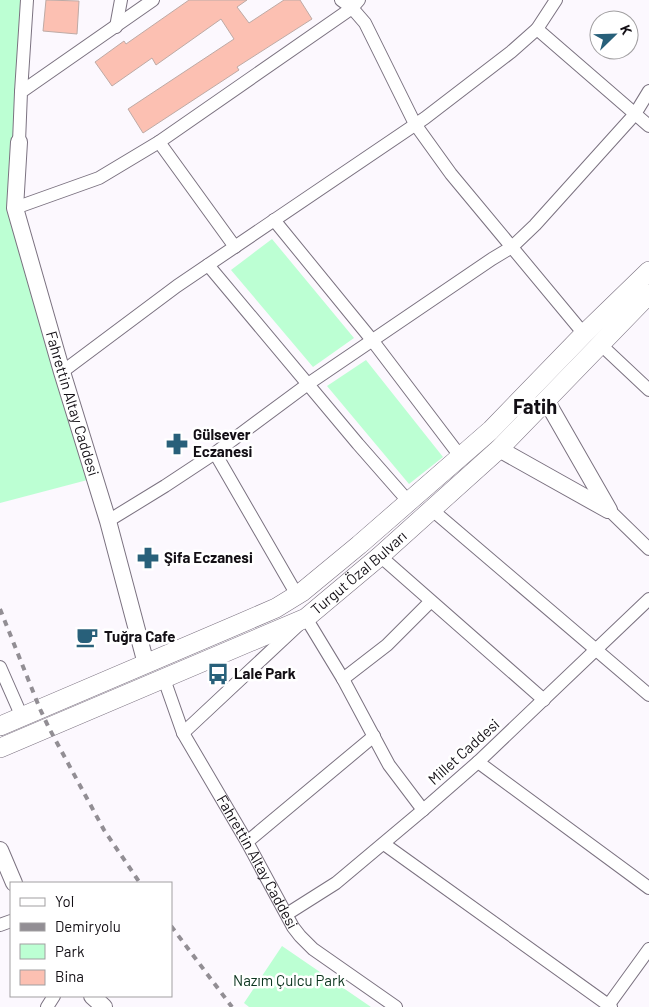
<svg xmlns="http://www.w3.org/2000/svg" width="649" height="1007" viewBox="0 0 649 1007" font-family="Barlow,sans-serif">
	<style>
		.green { fill: #bcffd3 }
		.building { fill: #fcc0b2; stroke: #beaaa5 }
		.lines { fill: none; stroke-linecap: round; stroke-linejoin: round }
		.minor-casing { stroke: #7b7280; stroke-width: 14 }
		.tertiary-casing { stroke: #7b7280; stroke-width: 18 }
		.secondary-casing { stroke: #7b7280; stroke-width: 20 }
		.minor { stroke: #fff; stroke-width: 12 }
		.tertiary { stroke: #fff; stroke-width: 16 }
		.secondary { stroke: #fff; stroke-width: 19 }
		.rail { stroke: #928e94; stroke-width: 4; stroke-dasharray: 6 6; stroke-linecap: butt }
		.labels { text-anchor: middle; stroke-width: 5; stroke-linejoin: round; paint-order: stroke }
		.street-label { font-size: 15px; fill: #130f15; stroke: #fff }
		.poi-label { font-size: 15px; font-weight: bold; fill: #130f15; stroke: #fff; text-anchor: start }
		.park-label { font-size: 15px; fill: #0b341e; stroke: #fff }
		.district-label { font-size: 20px; font-weight: bold; fill: #130f15; stroke: #fff }
	</style>
	<rect width="100%" height="100%" fill="#fcf8fe"/>
	<path class="green" d="M0,0H28L15,208L95,478L0,503Z
		M272,239L354,338L313,367L231,270Z
		M366,360L443,457L409,484L327,386Z
		M282,946L371,1007H249L244,1003Z"/>
	<path class="building" d="M46,0L79,1L77,34L43,31Z
		M189,0H247L237,7L249,23L284,0H300L312,19L237,67L239,70L143,133L128,109L234,39L221,19L156,65L152,58L112,86L95,62L124,41L126,44Z"/>
	<g class="lines">
		<g class="minor-casing">
			<g id="minor">
				<path d="M341,0L352,8L365,23L415,124L451,174L584,334"/>
				<path d="M116,27L121,0"/>
				<path d="M537,29L649,126"/>
				<path d="M21,92L27,0"/>
				<path d="M19,142L21,92L153,0"/>
				<path d="M159,142L235,247"/>
				<path d="M15,208L99,178L159,142L352,8L359,0"/>
				<path d="M274,220L372,340L460,456"/>
				<path d="M208,265L358,444L408,501"/>
				<path d="M599,343L649,390"/>
				<path d="M62,372L177,286L425,118L511,52L537,29L556,0"/>
				<path d="M215,453L297,595"/>
				<path d="M431,509L649,695"/>
				<path d="M609,510L649,549"/>
				<path d="M108,521L165,486L215,453L308,384L492,259L512,247L535,225L635,114L649,91"/>
				<path d="M380,556L544,700"/>
				<path d="M0,667L22,717"/>
				<path id="s1" d="M164,679L183,733L247,842L293,927L300,936L313,949L396,1007"/>
				<path d="M343,679L387,645L430,602"/>
				<path d="M183,733L306,618L343,679L389,765L423,810"/>
				<path d="M478,762L649,888"/>
				<path d="M247,842L374,736"/>
				<path d="M384,844L611,1007"/>
				<path d="M287,914L336,883L423,810L478,762L649,599"/>
				<path d="M0,925L11,921"/>
				<path d="M47,1007L54,996"/>
				<path d="M607,1007L649,949"/>
			</g>
		</g>
		<g class="tertiary-casing">
			<g id="tertiary">
				<path id="s2" d="M19,142L15,208L62,372L108,521L146,664"/>
				<path d="M546,400L609,510"/>
				<path d="M499,449L608,510"/>
				<path d="M0,850L14,883"/>
				<path d="M92,996L104,1007"/>
			</g>
		</g>
		<g class="secondary-casing">
			<g id="secondary">
				<path d="M0,726L239,624L276,608L302,592L359,545L491,430L584,334L649,271"/>
				<path id="s3" d="M0,748L306,618L380,556L499,449L649,294"/>
			</g>
		</g>
		<use href="#minor" class="minor"/>
		<use href="#tertiary" class="tertiary"/>
		<use href="#secondary" class="secondary"/>
		<path class="rail" d="M0,609L40,709L49,728L104,830L140,883
			M171,926L232,1007"/>
	</g>
	<defs>
		<g id="pharmacy-bare" transform="scale(1.725)"><path d="M-2-6h4v4h4v4h-4v4h-4v-4h-4v-4h4Z" fill="#28607a" stroke="#fff" stroke-width="2.5" paint-order="stroke"/></g>
		<g id="cafe-bare" transform="scale(1.725)"><path d="M-5.5-4.5H6V0H3Q3 3.5 0 3.5H-2.5Q-5.5 3.5-5.5 0ZM3-3.2v2h1.7v-2ZM-6 4.5H4V6H-6Z" fill="#28607a" stroke="#fff" stroke-width="2.5" paint-order="stroke"/></g>
		<g id="bus-bare" transform="scale(1.725)"><path d="M-5-6H5V4H4V6H2V4H-2V6H-4V4H-5ZM-3.5-4V0h7V-4ZM-3.5 1.2v1.5H-2V1.2ZM2 1.2v1.5H3.5V1.2Z" fill="#28607a" stroke="#fff" stroke-width="2.5" paint-order="stroke"/></g>
	</defs>
	<g fill-rule="evenodd">
		<use href="#pharmacy-bare" x="177" y="444"/>
		<use href="#pharmacy-bare" x="148" y="558"/>
		<use href="#cafe-bare" x="87" y="637"/>
		<use href="#bus-bare" x="218" y="674"/>
	</g>
	<g class="labels">
		<g class="street-label">
			<text dy="5" stroke="none"><textPath href="#s2" startOffset="270">Fahrettin Altay Caddesi</textPath></text>
			<text dy="5" stroke="none"><textPath href="#s3" startOffset="402">Turgut Özal Bulvarı</textPath></text>
			<text transform="translate(464 752) rotate(-42)" y="5">Millet Caddesi</text>
			<text dy="5" stroke="none"><textPath href="#s1" startOffset="206">Fahrettin Altay Caddesi</textPath></text>
		</g>
		<g class="poi-label">
			<text x="193" y="440">Gülsever<tspan x="193" dy="17">Eczanesi</tspan></text>
			<text x="164" y="563">Şifa Eczanesi</text>
			<text x="104" y="642">Tuğra Cafe</text>
			<text x="234" y="679">Lale Park</text>
		</g>
		<g class="park-label">
			<text x="289" y="986">Nazım Çulcu Park</text>
		</g>
		<g class="district-label">
			<text x="535" y="414">Fatih</text>
		</g>
	</g>
	<rect x="10" y="882" width="162" height="115" fill="#ffffff" stroke="#a19fa1"/>
	<rect x="20" y="898" width="25" height="8" fill="#ffffff" stroke="#a19fa1"/>
	<text x="55" y="907" font-size="15" fill="#130f15">Yol</text>
	<rect x="20" y="923" width="25" height="8" fill="#928e94" stroke="#a19fa1"/>
	<text x="55" y="932" font-size="15" fill="#130f15">Demiryolu</text>
	<rect x="20" y="944" width="25" height="15" fill="#bcffd3" stroke="#a19fa1"/>
	<text x="55" y="957" font-size="15" fill="#130f15">Park</text>
	<rect x="20" y="970" width="25" height="15" fill="#fcc0b2" stroke="#a19fa1"/>
	<text x="55" y="982" font-size="15" fill="#130f15">Bina</text>
	<g transform="translate(614 35) rotate(67)"><circle r="24" fill="#ffffff" stroke="#a19fa1"/>
	<path d="M0-4L9 19L0 12L-9 19Z" fill="#28607a"/>
	<text y="-8" font-size="14" font-weight="bold" text-anchor="middle" fill="#130f15">K</text>
	</g>
</svg>
